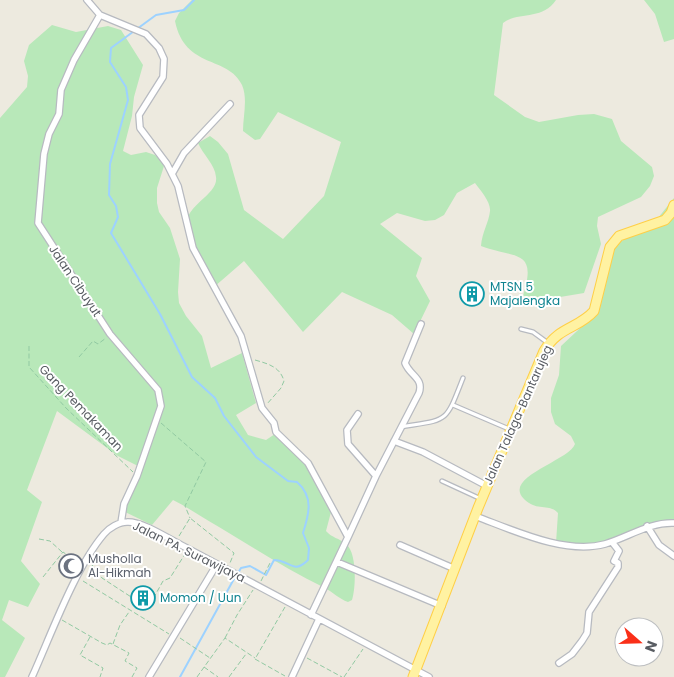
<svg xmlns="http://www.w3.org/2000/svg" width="674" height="677" viewBox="0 0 674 677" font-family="Poppins,sans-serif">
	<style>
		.green { fill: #b8e8b9 }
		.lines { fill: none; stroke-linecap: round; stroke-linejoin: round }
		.stream { stroke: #9dd2ff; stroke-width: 2 }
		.lane-casing { stroke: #b7bac0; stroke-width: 5.5 }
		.street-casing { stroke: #b7bac0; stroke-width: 8 }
		.primary-casing { stroke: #ffcf46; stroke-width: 11 }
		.path { stroke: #91c9a2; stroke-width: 1; stroke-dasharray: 5 2.5; stroke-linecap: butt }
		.lane { stroke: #fff; stroke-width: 3 }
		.street { stroke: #fff; stroke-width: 5.5 }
		.primary { stroke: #fff2a2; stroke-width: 9 }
		.labels { text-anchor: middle; stroke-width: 4; stroke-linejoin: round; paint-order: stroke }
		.street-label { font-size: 12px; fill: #585c62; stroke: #fff }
		.culture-label { font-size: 12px; fill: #0d838f; stroke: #fff; text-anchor: start }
		.worship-label { font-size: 12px; fill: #5b616d; stroke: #fff; text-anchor: start }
	</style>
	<rect width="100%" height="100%" fill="#edeadf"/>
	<path class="green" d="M192,0H556C542,21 518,11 503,23L494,95L525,117L539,122L578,115L594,114L612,119L621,141L652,167L654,176L650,186L641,197L598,217L597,226L601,244L584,293L542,300L523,296C538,248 515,259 481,246C482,232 489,222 490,211C491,202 480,190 475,183L457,193L444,215L435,220L425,221L397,213L380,224L422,258L416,276L430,301L414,334L392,315L342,292L303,332L244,261L214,287C205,269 192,250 187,231C180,206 219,196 216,177C215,164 203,155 198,143L210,136L218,142L228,154L244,210L283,239L324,196L341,142L278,112L260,139L255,140L243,131C243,116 248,99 242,85C228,55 185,70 175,21L179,13Z
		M644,0H674V39L664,42L655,14Z
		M52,25L76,32L108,26L121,30L143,65L134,97L132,116L123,151L131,155L146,152L155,155L163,162L164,166L157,188V203L159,212L170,228L180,259L178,292L179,303L186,316L202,336L211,368L242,353L256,403L236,415L248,435L266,440L278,432L305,461L322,493L331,512L326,531C332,538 339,538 346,544C357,552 356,588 352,600L348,602C339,599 333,592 325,588C288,570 254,548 219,527C203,518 189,508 173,500L152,525L123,511L142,468L118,456L57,411L27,490L42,502L21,561L40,584L28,607L9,600L2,620L25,638L5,677H0V118L27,87L28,76L24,61L29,45Z
		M674,198V524L577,548L556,543L558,513C549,503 537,512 524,499C502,477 569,461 575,444L571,436L555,424L551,412V398L559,375L561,346L592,317L609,254L618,243L654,223Z"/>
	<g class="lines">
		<path class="stream" d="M194,0L184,10L156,15L111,48L110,62L126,87L128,100L110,164L109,195L116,206L118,217L111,233L160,314L192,377L215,398L224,416L256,457L288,481L297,482C314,497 309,514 303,533L309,548L308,560C293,575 290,560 274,560L266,575L250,566L241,568L238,573
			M180,677L235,577"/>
		<g class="lane-casing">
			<path id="lane" d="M521,329L533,332L548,343
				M453,405L509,429
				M401,427C449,419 445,424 463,378
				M442,481L481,499"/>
		</g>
		<g class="street-casing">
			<path id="street" d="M87,0L100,15L146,34L159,48L164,59L163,77L139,115L140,128L167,164L178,186L193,248L241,336L262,408L274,423L276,432L308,463L348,537L311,615
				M100,15L74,60L61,90L59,114L49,134L44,154L38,223L110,334L158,390L161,406L137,476L124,504L121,523
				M172,174L184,153L230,104
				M358,414L347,430L348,444L376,476L419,393C424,378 410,376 405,363L421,324
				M394,441L423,452L487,486
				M475,516C513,530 565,555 605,544C629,537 649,522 674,523
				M647,526L659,545L674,556
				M348,537L376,476
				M400,545L455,569
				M337,562L442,606
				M559,663L572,654L582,641L587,633L589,612L618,567V563L614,561L619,551L612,542
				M32,677C51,635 75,568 104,534C109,528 119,522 127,522C142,521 169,539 183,546L429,677
				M149,677L217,564
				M292,677L319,619"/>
		</g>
		<g class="primary-casing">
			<path id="primary" d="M413,677L478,508L544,351C559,326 578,329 594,311L610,247L619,236L665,220L671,213L674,205"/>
		</g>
		<path class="path" d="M29,346V367L66,408L133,472
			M79,357L93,341L98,344L106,338
			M255,360C269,364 280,367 284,381L281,388L267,404
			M161,423L206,462L185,506L190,518
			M179,536L190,518L234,553L230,563
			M39,539L50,541L62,552
			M92,565L102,578L148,608L163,581L170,578L185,554
			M43,577L63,552L77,562
			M83,581L169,634
			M261,581L270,563
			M285,607L255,659L285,676
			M62,620L102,643L107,645L110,643L129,653L125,661L137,668L132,677
			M90,637L80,655L103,668L100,677
			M180,638L210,658
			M225,638L237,615L253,590
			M113,644L120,625L129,612
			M307,658L342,677
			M204,667L218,677
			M197,677L225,638L255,658
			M229,677L246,654
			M344,677L363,649"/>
		<use href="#lane" class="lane"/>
		<use href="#street" class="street"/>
		<use href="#primary" class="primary"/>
	</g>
	<defs>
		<g id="building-ring" transform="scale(1.25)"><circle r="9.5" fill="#fff" stroke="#0f9aa8" stroke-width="1.5"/><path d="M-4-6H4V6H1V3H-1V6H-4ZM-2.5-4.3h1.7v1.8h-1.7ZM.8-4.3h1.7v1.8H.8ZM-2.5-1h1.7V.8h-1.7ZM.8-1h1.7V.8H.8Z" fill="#0f9aa8"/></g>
		<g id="mosque-ring" transform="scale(1.25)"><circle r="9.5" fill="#fff" stroke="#6b7280" stroke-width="1.5"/><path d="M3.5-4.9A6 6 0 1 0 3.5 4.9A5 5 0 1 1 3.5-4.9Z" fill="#6b7280"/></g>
	</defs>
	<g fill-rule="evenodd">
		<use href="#building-ring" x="472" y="294"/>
		<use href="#mosque-ring" x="71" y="566"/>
		<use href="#building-ring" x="143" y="598"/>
	</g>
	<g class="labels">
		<g class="street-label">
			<text transform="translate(75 281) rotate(56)" y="4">Jalan Cibuyut</text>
			<text transform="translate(81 408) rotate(46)" y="4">Gang Pemakaman</text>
			<text transform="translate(518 415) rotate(-66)" y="4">Jalan Talaga-Bantarujeg</text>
			<text transform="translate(189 552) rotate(26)" y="4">Jalan PA. Surawijaya</text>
		</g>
		<g class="culture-label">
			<text x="490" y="291">MTSN 5<tspan x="490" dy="14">Majalengka</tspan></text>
			<text x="160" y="602">Momon / Uun</text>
		</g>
		<g class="worship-label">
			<text x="88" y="563">Musholla<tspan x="88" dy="14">Al-Hikmah</tspan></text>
		</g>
	</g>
	<g transform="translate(639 642) rotate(110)"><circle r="24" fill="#ffffff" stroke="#bcbec0"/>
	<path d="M0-4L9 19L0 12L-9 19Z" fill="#fa2f18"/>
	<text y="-8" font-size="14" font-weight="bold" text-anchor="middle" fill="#585c62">N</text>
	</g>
</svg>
